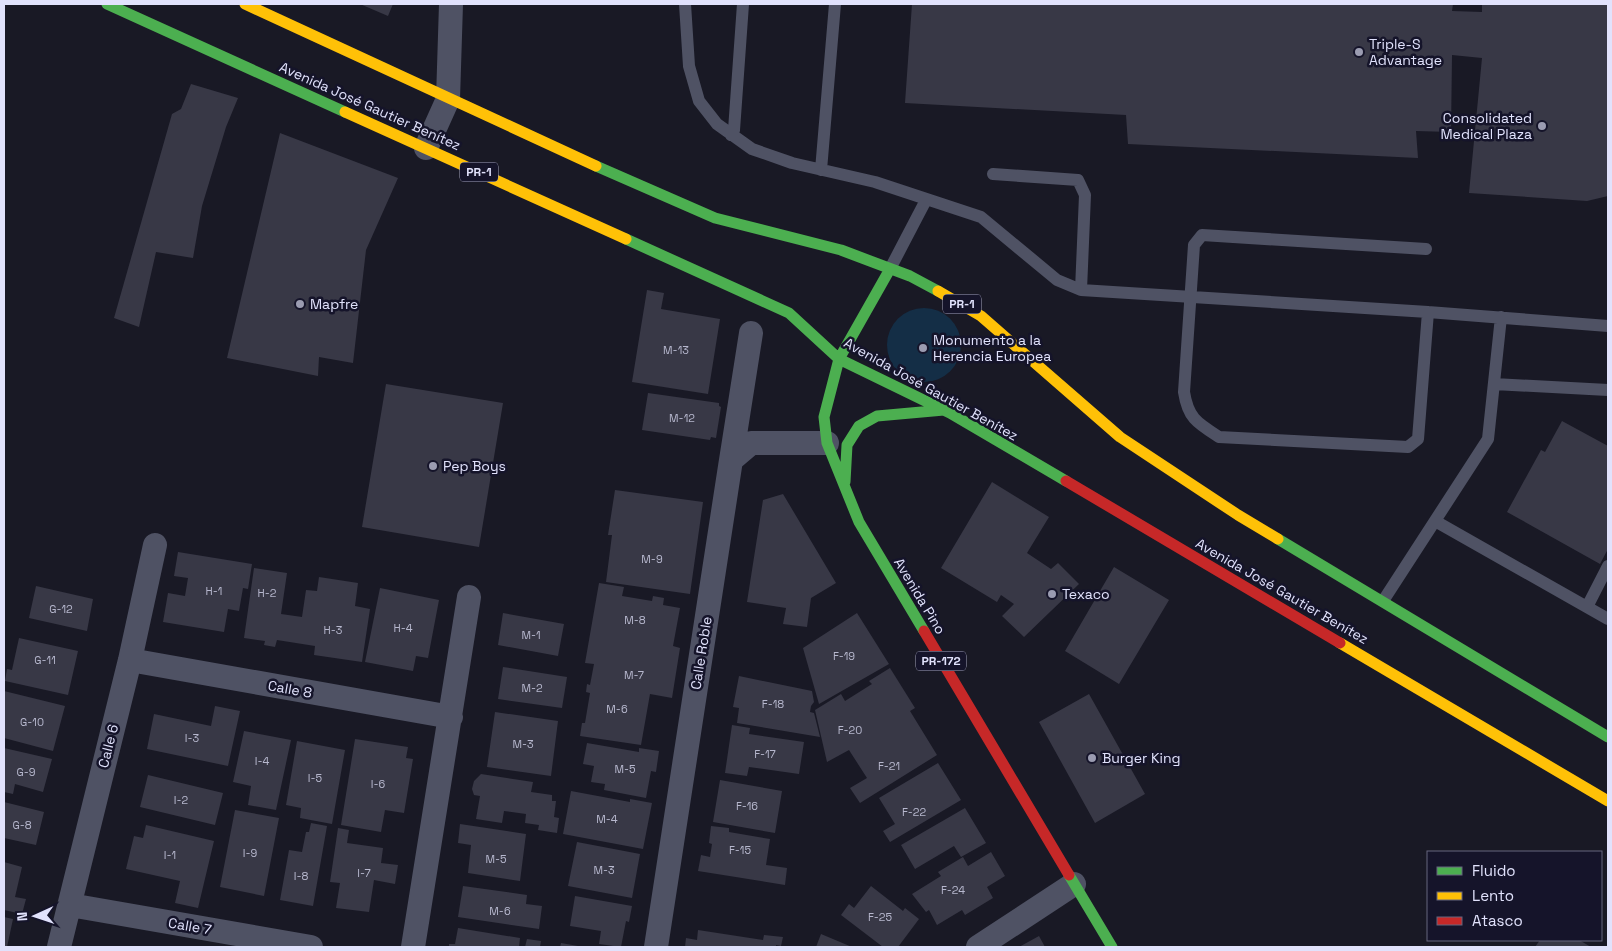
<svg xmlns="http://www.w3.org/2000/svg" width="1612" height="951" viewBox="0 0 1612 951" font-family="'Space Grotesk',sans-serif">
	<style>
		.water { fill: #142e46 }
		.building { fill: #383846 }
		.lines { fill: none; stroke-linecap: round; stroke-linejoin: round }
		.lane { stroke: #4f5264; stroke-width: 12 }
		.street { stroke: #4f5264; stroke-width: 24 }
		.fast { stroke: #4caf50; stroke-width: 11 }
		.slow { stroke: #ffc107; stroke-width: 11 }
		.jam { stroke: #c62828; stroke-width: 11 }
		.poi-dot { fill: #9b9cb1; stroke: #15142a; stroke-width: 2 }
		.labels { text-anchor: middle; stroke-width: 5; stroke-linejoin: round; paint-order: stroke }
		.number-label { font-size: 11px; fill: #b7b8ce }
		.shield { fill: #15142a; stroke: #a4a4bd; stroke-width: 1 }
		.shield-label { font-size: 12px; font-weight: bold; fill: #e1e2fc }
		.poi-label { font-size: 14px; fill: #e1e2fc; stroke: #15142a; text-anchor: start }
		.street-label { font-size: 14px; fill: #e1e2fc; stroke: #15142a }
	</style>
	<rect width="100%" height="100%" fill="#191925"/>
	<path class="water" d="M887 345a37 37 0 1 1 74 0a37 37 0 1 1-74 0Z"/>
	<path class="building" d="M360,4H393L388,16Z
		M912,4H1453L1452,11L1482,12V4H1608V196L1587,201L1469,193L1482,58L1452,55L1451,132L1416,131L1418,158L1128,144L1126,115L905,103Z
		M191,84L238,98L226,127L202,206L193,258L156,252L139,327L114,318L172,114L181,109Z
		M280,133L398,178L366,250L353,363L319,357L318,376L227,358Z
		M647,290L664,293L661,309L720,319L708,394L632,382Z
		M386,384L503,403L479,547L362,527Z
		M648,393L719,403V406L721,407L716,438L711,437L710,440L642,430Z
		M1562,421L1608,446V549L1600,564L1507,512L1541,450L1545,452Z
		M992,482L1049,517L1027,553L1051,569L1058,563L1079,584L1024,637L1002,616L1014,604L1001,595L997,602L941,568Z
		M615,490L703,502L690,594L606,582L612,535H608Z
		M783,494L836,583L811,598L807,627L783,624L786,608L747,602L763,500Z
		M178,552L252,564L248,589L243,588L239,611L228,609L224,632L163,622L168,593L185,596L188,578L174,576Z
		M1114,567L1169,600L1119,684L1065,651Z
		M254,568L287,573L281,614L302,617L306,590L317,591L319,577L358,583L355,606L370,609L362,662L314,655L315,646L277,640L275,647L264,645L265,641L244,638Z
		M599,583L624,587L622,596L652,601L653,596L664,598L663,605L680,608L673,646L680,648L672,698L650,694L641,745L580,736L582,723H585L590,693L586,692L587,684L590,685L594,664L585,663Z
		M36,586L93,599L87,631L29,618Z
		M380,588L439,600L428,658L416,656L413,671L365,662Z
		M503,613L564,624L558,656L498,645Z
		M857,613L889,664L819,704L803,648Z
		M19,638L78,651L68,695L5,681L7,669L12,670Z
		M503,667L567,677L562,708L498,699Z
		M890,668L915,708L910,711L937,755L860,803L850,788L867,778L849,750L827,762L815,710L841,694L845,701L872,684L869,681Z
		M739,676L812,691L814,702L811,706L810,712L814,713L820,737L737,723L739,708L733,707Z
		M4,691L65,706L53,751L4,738Z
		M1089,694L1145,794L1095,823L1039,722Z
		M215,706L240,711L228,766L147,749L154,714L211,726Z
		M495,712L558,721L551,776L487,767Z
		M732,725L750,728L749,734L804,742L799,774L749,767L747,776L725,773Z
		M244,731L291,740L276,810L248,805L251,786L233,782Z
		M355,739L408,747L406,758L413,759L404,813L385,810L381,832L341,825Z
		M297,741L345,750L332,824L300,818L301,808L286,805Z
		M587,743L639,752V748L659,751L656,772L651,771L646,798L604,790L605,784L591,782L594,766L583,764Z
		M4,748L52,759L43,792L15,784L13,794L4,792Z
		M938,763L961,800L890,842L883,831L895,824L879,798Z
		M481,774L533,782L531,792L552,795V801H556L554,817L559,818L557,833L538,830L539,825L525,823L526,814L504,811L502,823L476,819L480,796L474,795L472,789L474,781Z
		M148,775L223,793L215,825L140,807Z
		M720,780L782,791L775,833L713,822Z
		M571,791L630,802V799L652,803L643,849L563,834Z
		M4,802L44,812L36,845L4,838Z
		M965,808L986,843L961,857L954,846L915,869L901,845Z
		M235,810L279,818L264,896L220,887Z
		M311,823L327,826L313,906L280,900L289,850L302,852L306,832H309Z
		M460,824L526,834L520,881L468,873L471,845L458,843Z
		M146,825L214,841L198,908L175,903L180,881L126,869L134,836L143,838Z
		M711,826L729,828V832L770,839L766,865L787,868L785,885L698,871L701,855L710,857L712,844L709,843Z
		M338,828L349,830L347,843L383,848L381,863L398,865L395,884L374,880L369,912L336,908L340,883L330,882Z
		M577,842L640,854L632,898L568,886Z
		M991,852L1005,876L987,887L993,898L965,915L962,910L937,925L929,910L926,912L912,894L941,876L938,872L963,857L968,866Z
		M4,862L22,867L15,897L26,899L22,914L4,910Z
		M463,886L527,895L526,904L542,906L539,929L458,917Z
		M871,886L903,911L905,908L919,919L898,947H883L841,915L849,904L854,908Z
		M575,896L632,906L629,922L626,921L621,947L599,944L601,931L570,926Z
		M4,917L13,919L7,947H4Z
		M458,928L520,938L519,947H449V944H455Z
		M698,930L763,940L764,935L783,937L781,946L776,945V947H685L686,938L697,940Z
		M821,934L852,947H816Z
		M1039,936L1045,947H1019Z
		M527,939L541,941L540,947H525Z
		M1540,940H1579L1591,947H1535Z
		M561,943L578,946V947H560Z"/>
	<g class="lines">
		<path class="lane" d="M685,4L689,66L699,101L717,124L752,149L792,163L875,182L981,217L1057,280L1081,290L1428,312L1608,326
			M731,135L734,130L743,4
			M821,170L835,4
			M993,174L1078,180L1085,195L1081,290
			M1426,249L1202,235L1194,245L1184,392C1188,418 1197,423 1219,437L1408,447L1418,439L1428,312
			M890,269L926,200
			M1494,384L1608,390
			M1435,521L1608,619
			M1383,601L1488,439L1501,317
			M1587,607L1608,566"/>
		<path class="street" d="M426,148L448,99L451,4
			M731,460L751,333
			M130,660L451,717
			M70,905L311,947
			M59,947L130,660L155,545
			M413,947L469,597
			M656,947L731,460L751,443H827
			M978,947L1074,884"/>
		<path class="fast" d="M107,4L345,112
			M596,166L715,218L841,250L910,276L938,291
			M626,239L789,313L839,359L950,413L1066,481
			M890,269L839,359L824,417L827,443L859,522L924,631
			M845,482L847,445L859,426L877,416L944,410
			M1278,539L1608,737
			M1069,875L1112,947"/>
		<path class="slow" d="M245,4L596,166
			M345,112L626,239
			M938,291L981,316L1120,437L1238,515L1278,539
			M1340,643L1608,801"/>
		<path class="jam" d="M1066,481L1340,643
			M924,631L1069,875"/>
	</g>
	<g class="poi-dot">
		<circle cx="1359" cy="52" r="5"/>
		<circle cx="1542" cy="126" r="5"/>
		<circle cx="300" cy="304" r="5"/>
		<circle cx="923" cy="348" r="5"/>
		<circle cx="433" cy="466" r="5"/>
		<circle cx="1052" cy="594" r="5"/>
		<circle cx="1092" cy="758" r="5"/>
	</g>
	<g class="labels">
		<g class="number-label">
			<text x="676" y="354">M-13</text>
			<text x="682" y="422">M-12</text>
			<text x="652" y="563">M-9</text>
			<text x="214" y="595">H-1</text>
			<text x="267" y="597">H-2</text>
			<text x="61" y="613">G-12</text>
			<text x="635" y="624">M-8</text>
			<text x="403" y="632">H-4</text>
			<text x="333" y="634">H-3</text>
			<text x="531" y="639">M-1</text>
			<text x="844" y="660">F-19</text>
			<text x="45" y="664">G-11</text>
			<text x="634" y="679">M-7</text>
			<text x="532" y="692">M-2</text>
			<text x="773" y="708">F-18</text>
			<text x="617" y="713">M-6</text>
			<text x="32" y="726">G-10</text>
			<text x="850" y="734">F-20</text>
			<text x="192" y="742">I-3</text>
			<text x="523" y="748">M-3</text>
			<text x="765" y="758">F-17</text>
			<text x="262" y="765">I-4</text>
			<text x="889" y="770">F-21</text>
			<text x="625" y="773">M-5</text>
			<text x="26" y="776">G-9</text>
			<text x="315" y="782">I-5</text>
			<text x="378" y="788">I-6</text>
			<text x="181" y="804">I-2</text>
			<text x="747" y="810">F-16</text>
			<text x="914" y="816">F-22</text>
			<text x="607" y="823">M-4</text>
			<text x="22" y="829">G-8</text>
			<text x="740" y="854">F-15</text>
			<text x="250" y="857">I-9</text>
			<text x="170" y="859">I-1</text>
			<text x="496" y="863">M-5</text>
			<text x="604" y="874">M-3</text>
			<text x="364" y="877">I-7</text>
			<text x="301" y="880">I-8</text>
			<text x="953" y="894">F-24</text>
			<text x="500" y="915">M-6</text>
			<text x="880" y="921">F-25</text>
		</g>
		<g class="shield">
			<rect x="460" y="162.5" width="38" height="19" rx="4"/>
			<rect x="943" y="294.5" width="38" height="19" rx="4"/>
			<rect x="916" y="651.5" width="50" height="19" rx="4"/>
		</g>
		<g class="shield-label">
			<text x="479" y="176">PR-1</text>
			<text x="962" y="308">PR-1</text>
			<text x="941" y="665">PR-172</text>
		</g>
		<g class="poi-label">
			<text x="1369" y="49">Triple-S<tspan x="1369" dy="16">Advantage</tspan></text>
			<text x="1532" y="123" text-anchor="end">Consolidated<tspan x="1532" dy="16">Medical Plaza</tspan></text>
			<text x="310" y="309">Mapfre</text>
			<text x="933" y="345">Monumento a la<tspan x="933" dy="16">Herencia Europea</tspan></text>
			<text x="443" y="471">Pep Boys</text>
			<text x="1062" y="599">Texaco</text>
			<text x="1102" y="763">Burger King</text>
		</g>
		<g class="street-label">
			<text transform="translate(370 106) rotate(24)" y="5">Avenida José Gautier Benítez</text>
			<text transform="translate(931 389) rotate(29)" y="5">Avenida José Gautier Benítez</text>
			<text transform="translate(1282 591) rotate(30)" y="5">Avenida José Gautier Benítez</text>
			<text transform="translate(920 596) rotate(59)" y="5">Avenida Pino</text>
			<text transform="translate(701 653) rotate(-81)" y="5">Calle Roble</text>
			<text transform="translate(290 689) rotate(10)" y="5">Calle 8</text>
			<text transform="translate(108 746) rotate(-76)" y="5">Calle 6</text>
			<text transform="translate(190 926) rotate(10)" y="5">Calle 7</text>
		</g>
	</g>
	<rect width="1612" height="951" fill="none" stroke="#e1e2fc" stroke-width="10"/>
	<rect x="1427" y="851" width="175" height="90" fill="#15142a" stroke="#67667e"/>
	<rect x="1437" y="867" width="25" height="8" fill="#4caf50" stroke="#67667e"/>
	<text x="1472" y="876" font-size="15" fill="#e1e2fc">Fluido</text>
	<rect x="1437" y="892" width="25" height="8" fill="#ffc107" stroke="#67667e"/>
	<text x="1472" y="901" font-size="15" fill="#e1e2fc">Lento</text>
	<rect x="1437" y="917" width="25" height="8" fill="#c62828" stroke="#67667e"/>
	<text x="1472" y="926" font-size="15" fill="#e1e2fc">Atasco</text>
	<g transform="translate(35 916) rotate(267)" stroke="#15142a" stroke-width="4" paint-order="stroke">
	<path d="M0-4L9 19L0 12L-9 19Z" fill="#e1e2fc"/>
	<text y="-8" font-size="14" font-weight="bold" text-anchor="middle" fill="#e1e2fc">N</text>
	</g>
</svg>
